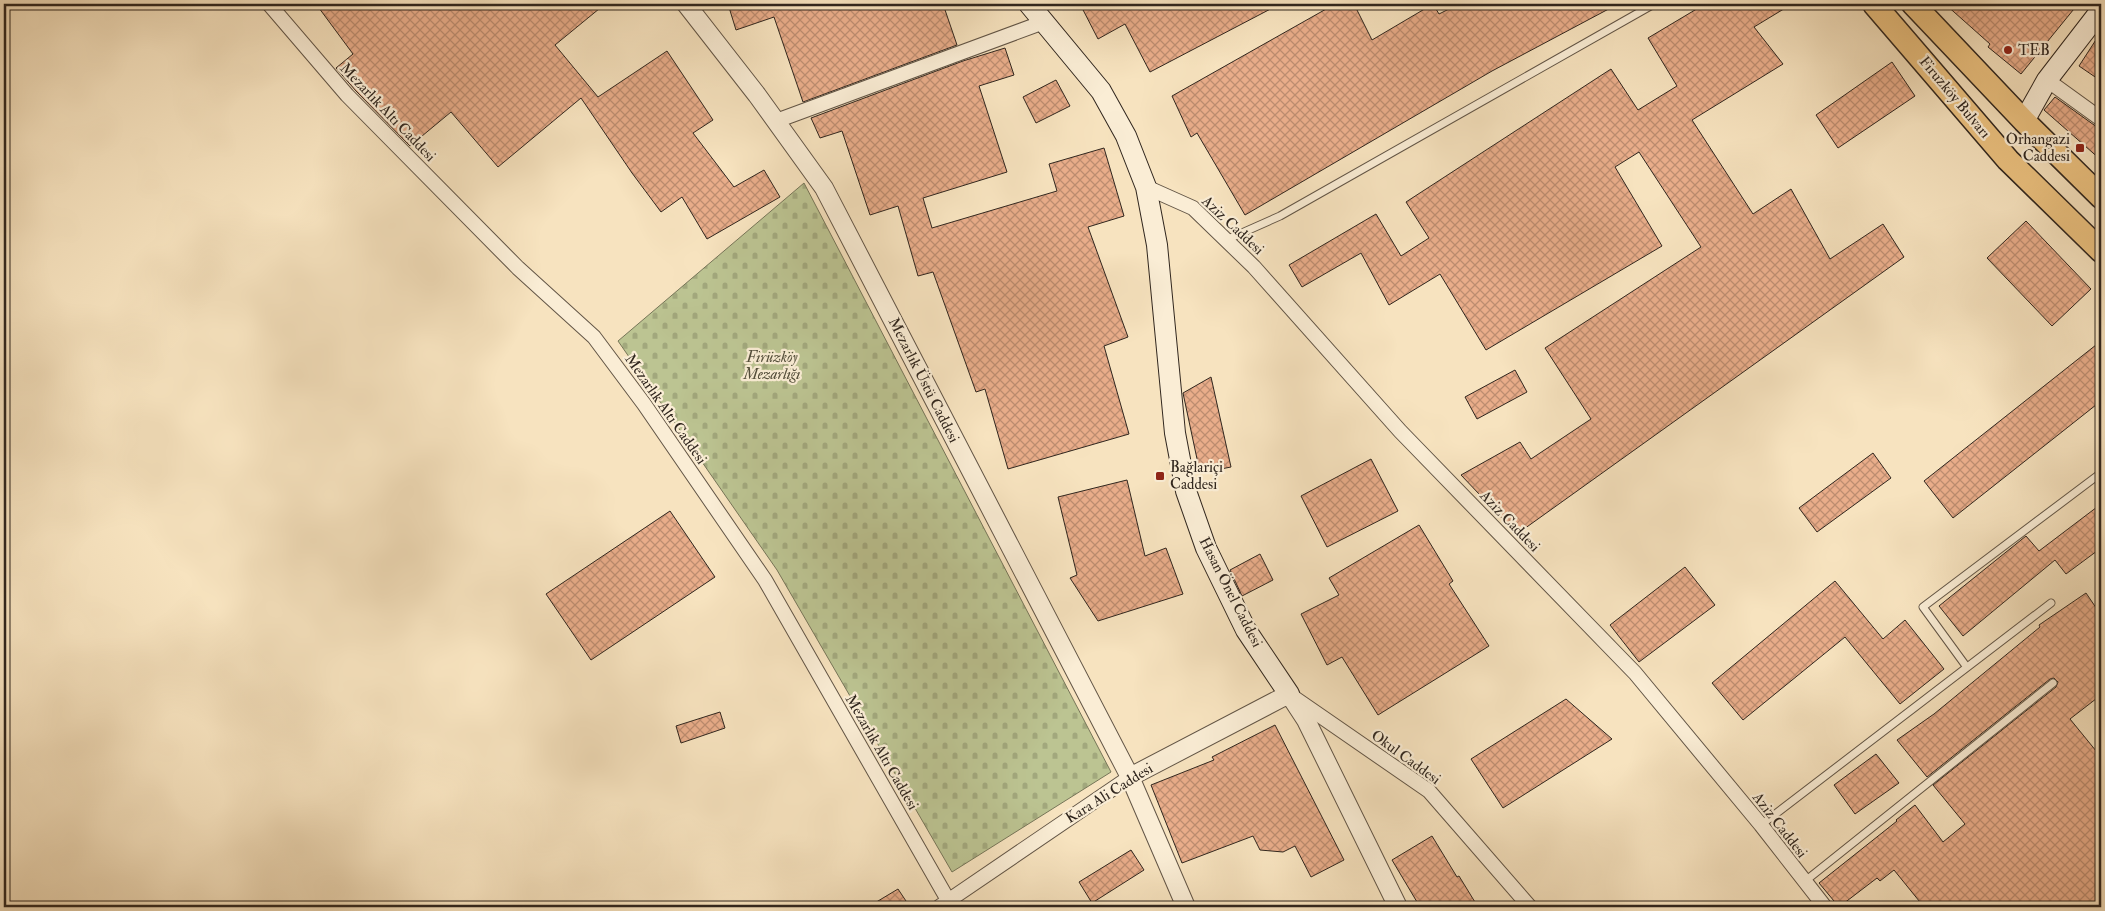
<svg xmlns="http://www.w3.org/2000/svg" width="2105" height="911" viewBox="0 0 2105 911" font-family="'IM FELL Double Pica',serif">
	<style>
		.cemetery { fill: url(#cemetery-stones); stroke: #767558 }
		.building { fill: url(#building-cross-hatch); stroke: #30261e }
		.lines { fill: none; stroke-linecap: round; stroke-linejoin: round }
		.service-casing { stroke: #625546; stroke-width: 9 }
		.minor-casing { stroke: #625546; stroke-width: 16 }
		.tertiary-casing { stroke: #625546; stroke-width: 20 }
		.secondary-casing { stroke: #30261e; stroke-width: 22 }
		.primary-casing { stroke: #30261e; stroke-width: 25 }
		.service { stroke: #faedd5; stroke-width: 7 }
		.minor { stroke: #faedd5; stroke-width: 14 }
		.tertiary { stroke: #faedd5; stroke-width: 18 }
		.secondary { stroke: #faedd5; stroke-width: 20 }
		.primary { stroke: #ecc280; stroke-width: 22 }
		.poi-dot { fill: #8f2418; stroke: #faedd5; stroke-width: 2 }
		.labels { text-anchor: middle; stroke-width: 4.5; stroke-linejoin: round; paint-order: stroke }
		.poi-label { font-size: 15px; fill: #30261e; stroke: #faedd5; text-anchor: start }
		.street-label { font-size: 15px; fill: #30261e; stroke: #faedd5 }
		.park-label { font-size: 15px; font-style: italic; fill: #534e3b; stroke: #faedd5 }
	</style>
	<defs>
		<pattern id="cemetery-stones" width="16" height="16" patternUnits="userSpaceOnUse" patternTransform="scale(1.25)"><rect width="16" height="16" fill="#bcc492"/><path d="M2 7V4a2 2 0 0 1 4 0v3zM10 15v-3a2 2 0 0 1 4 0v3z" fill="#a2a87d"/></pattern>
		<pattern id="building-cross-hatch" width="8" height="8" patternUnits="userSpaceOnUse" patternTransform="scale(1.25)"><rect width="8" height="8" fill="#e9ad8a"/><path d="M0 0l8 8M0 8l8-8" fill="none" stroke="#bd8d70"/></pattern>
	</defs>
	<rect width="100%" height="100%" fill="#f7e3bf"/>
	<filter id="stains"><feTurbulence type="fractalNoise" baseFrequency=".004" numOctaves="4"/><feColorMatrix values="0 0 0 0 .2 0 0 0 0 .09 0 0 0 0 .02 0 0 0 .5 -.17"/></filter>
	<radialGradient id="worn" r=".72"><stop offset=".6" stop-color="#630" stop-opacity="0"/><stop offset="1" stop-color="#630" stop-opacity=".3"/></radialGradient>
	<path class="cemetery" d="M804,183L1111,772L952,872L777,570L618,341Z"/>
	<path class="building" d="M316,4H605L555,45L598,97L667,51L713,120L693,133L734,187L764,170L780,197L707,239L682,197L661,212L632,173L581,98L498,167L451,112L410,146L356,91L336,68L353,54Z
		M728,4H943L957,45L803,102L774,17L736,30Z
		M1080,4H1280L1150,72L1125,24L1098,39Z
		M1335,4H1354L1372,40L1433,4L1439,14L1459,4H1618L1492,71L1245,215L1197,133L1191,137L1172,96Z
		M1705,4H1792L1754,27L1783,64L1692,120L1753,214L1791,189L1830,259L1883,224L1904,257L1517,534L1461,475L1520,442L1531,459L1591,419L1545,348L1701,247L1639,152L1615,167L1662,246L1486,350L1440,274L1389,305L1361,253L1302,287L1289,265L1376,214L1401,256L1429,238L1406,202L1611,69L1638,110L1677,86L1648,38Z
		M1945,4H2078L2021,74L1988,47L1990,44Z
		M2101,32V81L2079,66Z
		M1005,48L1014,75L979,86L1007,172L923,198L932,228L1057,191L1049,164L1104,148L1124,216L1088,227L1128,337L1104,346L1129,434L1008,469L985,389L976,392L933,272L918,276L898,206L870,215L842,131L820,138L811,118L963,61Z
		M1892,62L1915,96L1838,148L1816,115Z
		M1056,80L1070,106L1036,123L1023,97Z
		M2055,97L2101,130V160L2044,110Z
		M2026,221L2091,289L2052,326L1987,258Z
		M2101,341V401L1953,518L1924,481Z
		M1515,370L1527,392L1477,419L1465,397Z
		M1211,377L1231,467L1200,473L1183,393Z
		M1873,453L1891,478L1817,532L1799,508Z
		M1371,459L1398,511L1327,547L1301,496Z
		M1127,480L1145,556L1166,548L1183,594L1098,621L1070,578L1077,575L1058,497Z
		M2101,504V548L2066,574L2055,560L1963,636L1939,606L2026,536L2039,551Z
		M670,511L715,577L591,660L546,594Z
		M1419,525L1453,581L1449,584L1489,646L1378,715L1342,657L1327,665L1301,614L1339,595L1329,578Z
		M1260,554L1273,580L1242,596L1230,570Z
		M1685,567L1715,605L1639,662L1610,625Z
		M1835,581L1883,639L1905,620L1944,669L1900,704L1845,637L1743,720L1712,683Z
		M2086,593L2101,615V695L2070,719L2101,757V896L2088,907H1924L1894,870L1880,881L1877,878L1839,907L1819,883L1897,821L1896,820L1915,805L1943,842L1965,824L1933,785L2056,687L2058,682L2054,678L2050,679L1927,777L1897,740L1934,714L2040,627L2039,625Z
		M1566,699L1612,739L1503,808L1471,759Z
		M720,712L725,728L681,743L676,726Z
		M1275,725L1344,860L1311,877L1295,846L1283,852L1260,850L1253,836L1182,863L1151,785L1214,760L1212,757Z
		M1876,754L1899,783L1855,814L1834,785Z
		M1432,836L1457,877L1459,876L1478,907H1420L1392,860Z
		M1131,850L1144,870L1092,903L1079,882Z
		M898,889L910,907H868Z"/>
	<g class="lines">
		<g class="service-casing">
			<path id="service" d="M1226,240L1280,216L1654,4
				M1966,666L1923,607L2101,473
				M1761,825L2051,603
				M1804,882L2053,683"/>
		</g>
		<g class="minor-casing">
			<path id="minor" d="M269,4L347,95L518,268L594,337L644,404L765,580L952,907
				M2047,80L2101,119
				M776,121L1044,22
				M1146,187L1193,208L1254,267L1400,431L1635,673L1761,825L1825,907
				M1293,697L1429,791L1530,907
				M939,907L1130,777"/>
		</g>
		<g class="tertiary-casing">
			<path id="tertiary" d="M686,4L757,95L824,188L1130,777L1186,907
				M1130,777L1289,694L1306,720L1398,907"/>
		</g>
		<g class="secondary-casing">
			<path id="secondary" d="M1029,4L1101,91L1126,136L1146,187L1157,245L1175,433L1186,491L1206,548L1246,630L1289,694
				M2024,121L2047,80L2101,10"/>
		</g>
		<g class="primary-casing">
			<path id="primary" d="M1874,4L2008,160L2101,251
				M1913,4L2024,121L2101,197"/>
		</g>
		<use href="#service" class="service"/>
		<use href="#minor" class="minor"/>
		<use href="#tertiary" class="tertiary"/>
		<use href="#secondary" class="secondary"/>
		<use href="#primary" class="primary"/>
	</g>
	<g class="poi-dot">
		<circle cx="2008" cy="50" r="5"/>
		<rect x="2075" y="143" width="10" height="10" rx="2.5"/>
		<rect x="1155" y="471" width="10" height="10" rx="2.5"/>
	</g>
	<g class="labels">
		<g class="poi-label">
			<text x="2018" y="55">TEB</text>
			<text x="2070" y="144" text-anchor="end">Orhangazi<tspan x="2070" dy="17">Caddesi</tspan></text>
			<text x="1170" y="472">Bağlariçi<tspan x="1170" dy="17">Caddesi</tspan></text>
		</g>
		<g class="street-label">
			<text transform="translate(1955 97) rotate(50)" y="5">Firuzköy Bulvarı</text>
			<text transform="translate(388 112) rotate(46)" y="5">Mezarlık Altı Caddesi</text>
			<text transform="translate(1233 225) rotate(43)" y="5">Aziz Caddesi</text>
			<text transform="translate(924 380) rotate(63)" y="5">Mezarlık Üstü Caddesi</text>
			<text transform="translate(666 409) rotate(55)" y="5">Mezarlık Altı Caddesi</text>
			<text transform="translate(1510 521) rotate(46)" y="5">Aziz Caddesi</text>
			<text transform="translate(1231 592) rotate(63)" y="5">Hasan Önel Caddesi</text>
			<text transform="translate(882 752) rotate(60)" y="5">Mezarlık Altı Caddesi</text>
			<text transform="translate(1406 757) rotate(36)" y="5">Okul Caddesi</text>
			<text transform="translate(1109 793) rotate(-32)" y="5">Kara Ali Caddesi</text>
			<text transform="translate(1780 825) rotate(52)" y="5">Aziz Caddesi</text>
		</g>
		<g class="park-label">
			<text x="772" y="362">Firüzköy<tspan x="772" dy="17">Mezarlığı</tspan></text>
		</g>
	</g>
	<rect width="2105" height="911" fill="none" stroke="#f7e3bf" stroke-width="20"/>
	<rect x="5" y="5" width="2095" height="901" fill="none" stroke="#30261e" stroke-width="2.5"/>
	<rect x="10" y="10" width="2085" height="891" fill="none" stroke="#30261e"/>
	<rect width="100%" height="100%" filter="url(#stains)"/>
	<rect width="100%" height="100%" fill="url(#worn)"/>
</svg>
